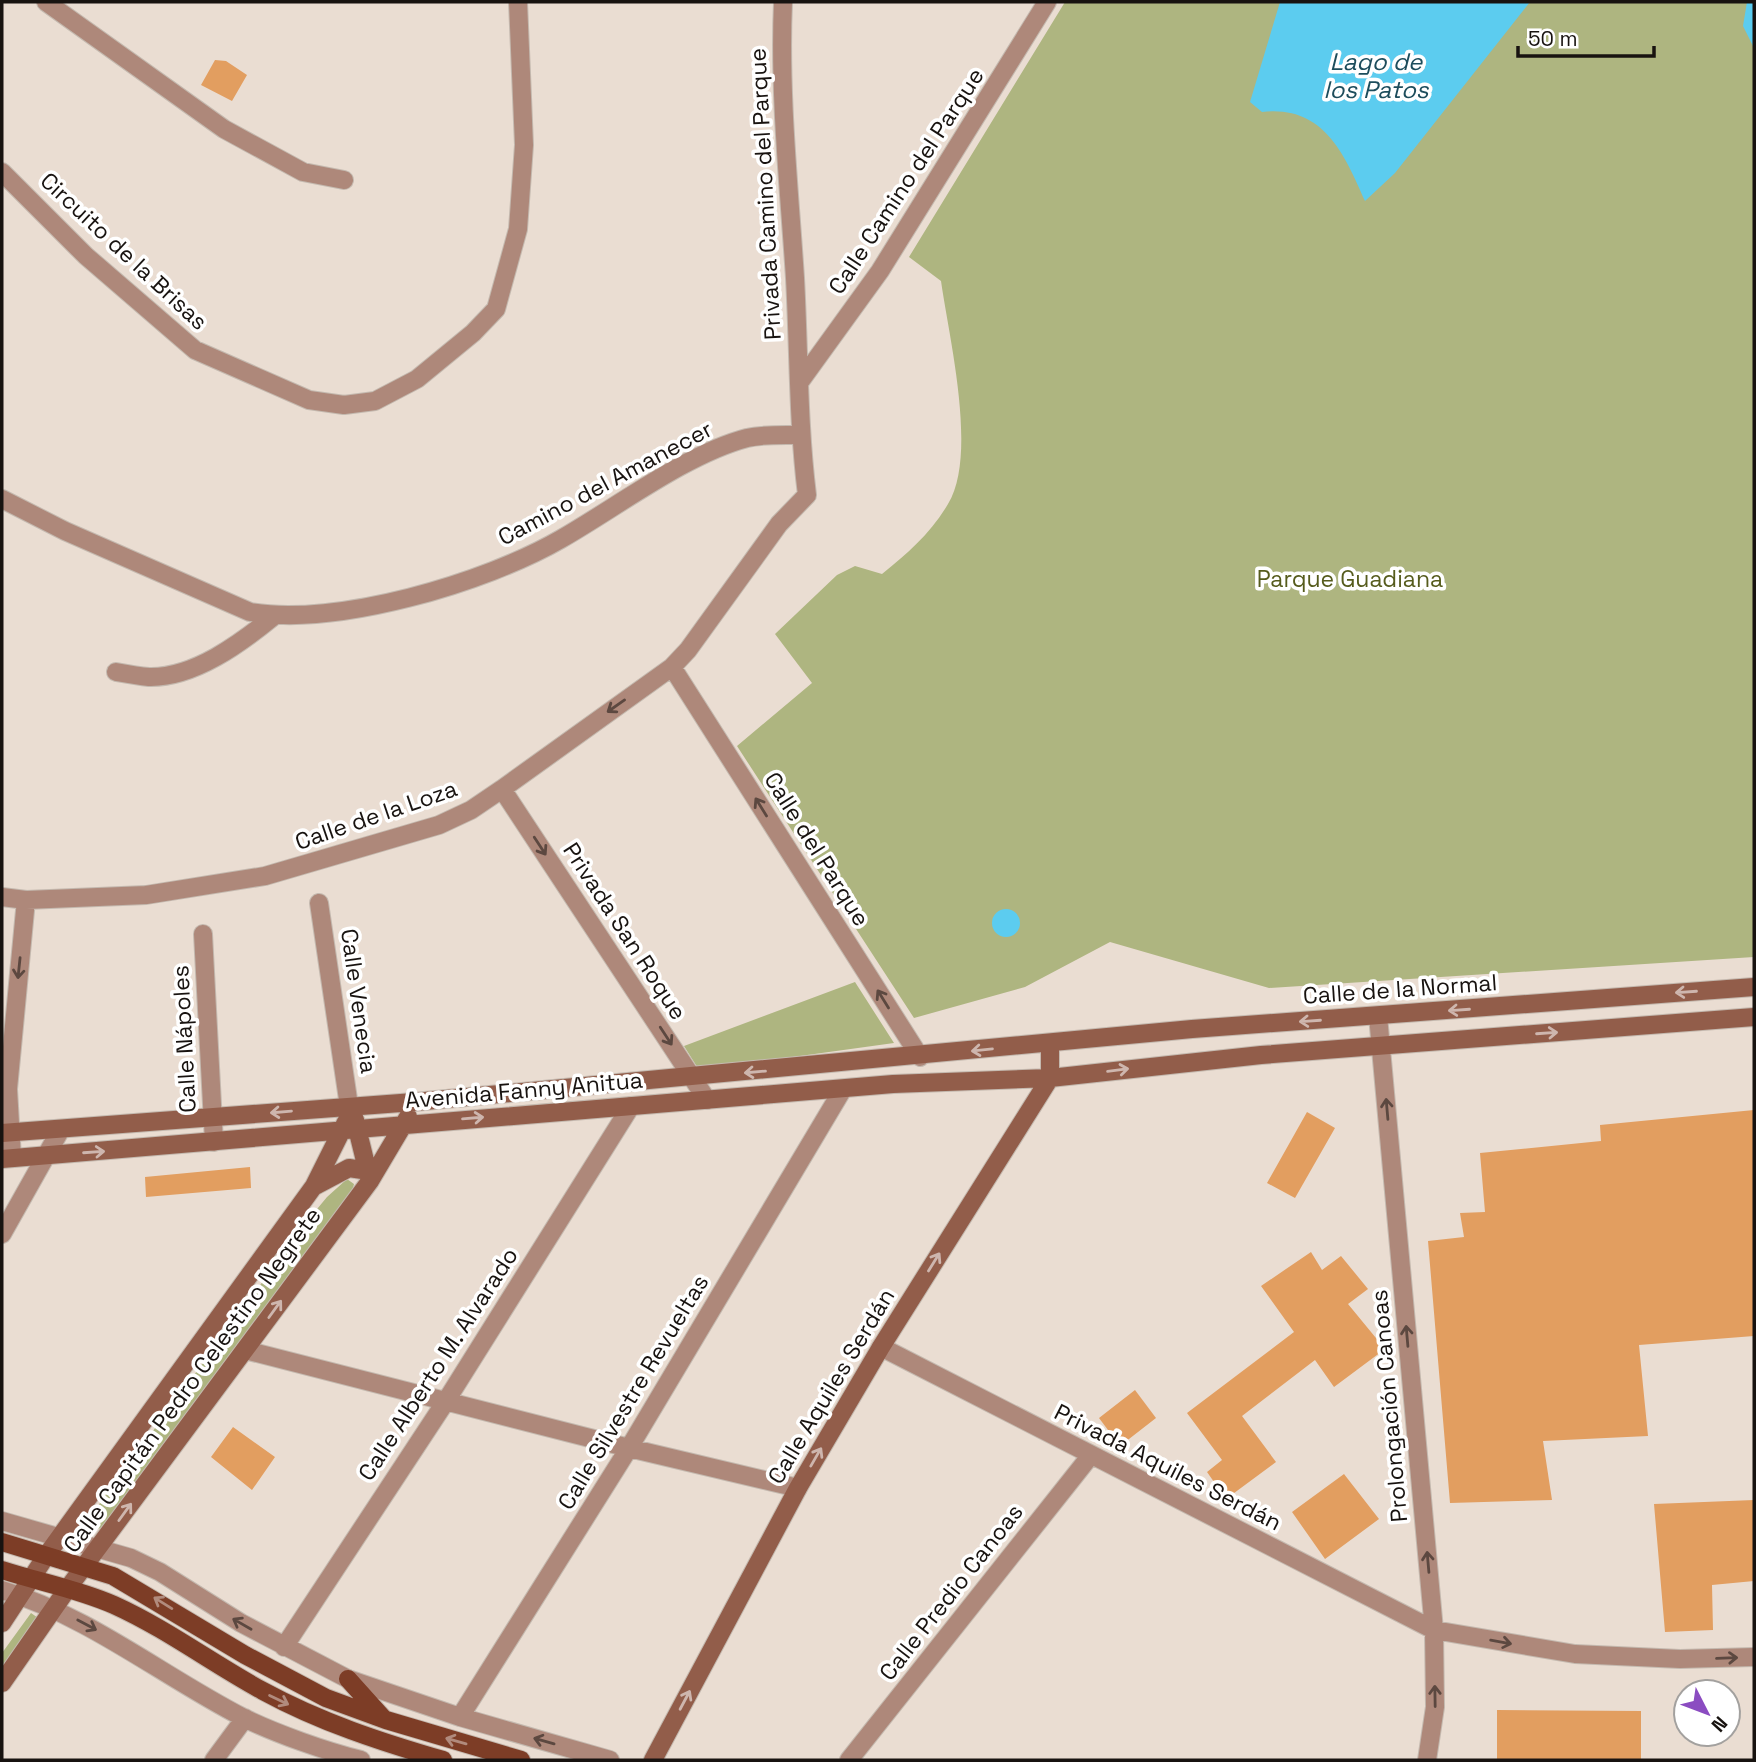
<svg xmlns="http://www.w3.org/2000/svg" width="1756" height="1762" viewBox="0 0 1756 1762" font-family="'Space Grotesk',sans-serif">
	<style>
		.green { fill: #aeb580 }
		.water { fill: #5cccef }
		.building { fill: #e29e60 }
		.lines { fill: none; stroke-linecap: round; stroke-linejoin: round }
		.street-casing { stroke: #c4b9af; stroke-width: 20 }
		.secondary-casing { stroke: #c4b9af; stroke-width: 20 }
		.primary-casing { stroke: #c4b9af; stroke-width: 20 }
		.street { stroke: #ae887a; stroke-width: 18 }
		.secondary { stroke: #925d4a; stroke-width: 18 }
		.primary { stroke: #7d3d26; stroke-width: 18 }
		.oneway { stroke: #5c4840 }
		.oneway2 { stroke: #ceb6ae }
		.oneway3 { stroke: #b18b7d }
		.labels { text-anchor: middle; stroke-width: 7; stroke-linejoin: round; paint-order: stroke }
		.street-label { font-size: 23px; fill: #181310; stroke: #fff }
		.park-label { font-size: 23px; fill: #565c1d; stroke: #fff }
		.water-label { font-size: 24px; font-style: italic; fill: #1d4d5c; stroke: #fff }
	</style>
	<rect width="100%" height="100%" fill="#eaddd2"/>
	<path class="green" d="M1065,2H1754V957L1269,988L1110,942L1025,987L914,1018L737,746L812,683L775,634L837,575L855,566L882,574C908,553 931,533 948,504C978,455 949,338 941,281L909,257Z
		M855,982L894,1043L699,1070L684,1046Z
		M347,1179L354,1184L352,1192L108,1529L93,1528L89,1518L308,1220L327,1197Z
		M31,1613L41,1620L2,1674V1653Z"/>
	<path class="water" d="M1280,2H1530L1395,173L1365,201C1344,153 1323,105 1262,112L1250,102Z
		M1747,2H1754V48L1743,26Z
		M992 923a14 14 0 1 1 28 0a14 14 0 1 1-28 0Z"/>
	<path class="building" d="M215,60L226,61L247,75L232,101L201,85Z
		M1754,1110V1336L1639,1345L1648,1436L1543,1441L1552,1500L1450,1503L1428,1241L1464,1237L1460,1213L1485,1212L1480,1153L1601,1141L1600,1125Z
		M1307,1112L1335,1128L1295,1198L1267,1183Z
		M250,1167L251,1188L146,1197L145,1177Z
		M1311,1252L1322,1270L1341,1256L1368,1289L1348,1304L1385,1349L1334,1387L1315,1360L1242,1416L1276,1462L1226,1499L1207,1472L1222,1460L1187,1413L1294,1332L1261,1286Z
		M1135,1390L1156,1418L1120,1446L1099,1418Z
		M233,1427L275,1457L252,1490L211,1457Z
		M1344,1474L1379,1519L1325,1559L1292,1512Z
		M1754,1500V1581L1712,1585L1713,1630L1665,1632L1654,1504Z
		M1497,1710L1641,1711V1760H1497Z"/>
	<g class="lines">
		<g class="street-casing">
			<path id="street" d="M46,2L224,129L303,172L344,180
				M2,172L86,256L195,350L309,400L344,405L375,401L417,379L473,333L496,309L518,229L524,145L518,2
				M799,383L880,271L1047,2
				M2,499L65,531L250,612C336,627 485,583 561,539C617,507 686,454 747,438C764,434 783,435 800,435
				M672,667L920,1057
				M116,672C127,674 138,676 149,677C194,678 241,643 274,616
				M502,789L707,1100
				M2,897L26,900L146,895L265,876L439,825L471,810L502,789L672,667L688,650L779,524L807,495C798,423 799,351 795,278C789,186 779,94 783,2
				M319,903L349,1106
				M203,934L214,1142
				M1378,1016L1434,1630L1435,1707L1427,1760
				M12,1158L8,1089L26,900
				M2,1234L61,1129
				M881,1347L1434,1630L1575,1654L1680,1659L1754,1657
				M245,1350L629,1448L798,1488
				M2,1521L131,1558L160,1572L241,1623L348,1679L460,1717L610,1760
				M2,1590C91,1617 162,1676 244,1718C277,1734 325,1751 361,1760
				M284,1647L446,1401L631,1106
				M460,1717L629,1448L843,1089
				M214,1760L245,1718
				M849,1760L1091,1455"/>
		</g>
		<g class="secondary-casing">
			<path id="secondary" d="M355,1120L370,1181
				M2,1133L414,1102L1192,1029L1754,987
				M2,1159L893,1084L1050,1078L1261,1055L1754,1017
				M315,1186L349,1168L369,1171
				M2,1623L46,1556L314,1186L346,1122
				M2,1683L68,1588L370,1181L408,1117
				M653,1760L798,1488L881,1347L1050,1078V1043"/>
		</g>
		<g class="primary-casing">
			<path id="primary" d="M2,1542L113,1576L245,1655L326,1698L386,1720L521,1760
				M2,1570C39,1582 78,1589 114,1605C167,1629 213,1664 263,1691C320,1722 381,1742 443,1760
				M348,1679L383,1718"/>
		</g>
		<use href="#street" class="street"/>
		<use href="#secondary" class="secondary"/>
		<use href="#primary" class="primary"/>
	</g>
	<defs><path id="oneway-shaft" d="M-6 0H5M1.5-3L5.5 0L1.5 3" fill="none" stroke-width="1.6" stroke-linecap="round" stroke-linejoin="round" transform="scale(1.75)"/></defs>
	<g class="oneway">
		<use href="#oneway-shaft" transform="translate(616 706) rotate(145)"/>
		<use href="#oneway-shaft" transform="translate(761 807) rotate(-122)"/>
		<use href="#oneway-shaft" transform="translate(540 846) rotate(57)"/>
		<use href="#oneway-shaft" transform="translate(19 968) rotate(96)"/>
		<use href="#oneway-shaft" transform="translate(883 999) rotate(-122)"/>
		<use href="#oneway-shaft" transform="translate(666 1036) rotate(57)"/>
		<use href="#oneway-shaft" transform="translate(1387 1109) rotate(-95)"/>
		<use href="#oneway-shaft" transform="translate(1407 1336) rotate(-95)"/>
		<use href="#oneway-shaft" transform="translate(1428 1562) rotate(-95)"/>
		<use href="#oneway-shaft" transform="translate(242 1624) rotate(-150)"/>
		<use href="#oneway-shaft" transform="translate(87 1625) rotate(28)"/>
		<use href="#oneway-shaft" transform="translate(1501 1642) rotate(10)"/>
		<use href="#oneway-shaft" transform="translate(1727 1658) rotate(-2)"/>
		<use href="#oneway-shaft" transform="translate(1435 1696) rotate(-91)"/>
		<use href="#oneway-shaft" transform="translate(544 1741) rotate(-164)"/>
	</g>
	<g class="oneway2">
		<use href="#oneway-shaft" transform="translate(1686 992) rotate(176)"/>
		<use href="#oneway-shaft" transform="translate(1459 1010) rotate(176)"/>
		<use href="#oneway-shaft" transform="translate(1310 1021) rotate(176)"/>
		<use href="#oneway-shaft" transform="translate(1547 1033) rotate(-4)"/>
		<use href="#oneway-shaft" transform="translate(982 1050) rotate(174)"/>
		<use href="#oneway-shaft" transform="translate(1118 1070) rotate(-7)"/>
		<use href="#oneway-shaft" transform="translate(755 1072) rotate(175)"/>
		<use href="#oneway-shaft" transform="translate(281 1112) rotate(175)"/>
		<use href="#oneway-shaft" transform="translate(473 1118) rotate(-5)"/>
		<use href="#oneway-shaft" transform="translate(94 1152) rotate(-4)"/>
		<use href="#oneway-shaft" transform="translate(934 1262) rotate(-58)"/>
		<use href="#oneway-shaft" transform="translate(275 1309) rotate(-54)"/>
		<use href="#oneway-shaft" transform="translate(816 1457) rotate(-60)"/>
		<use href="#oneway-shaft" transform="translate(125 1512) rotate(-54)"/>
		<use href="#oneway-shaft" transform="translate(685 1700) rotate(-62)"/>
	</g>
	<g class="oneway3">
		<use href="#oneway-shaft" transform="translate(163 1603) rotate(-148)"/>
		<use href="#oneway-shaft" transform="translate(279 1700) rotate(26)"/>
		<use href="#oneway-shaft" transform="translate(456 1741) rotate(-164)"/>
	</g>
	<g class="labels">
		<g class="street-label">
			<text transform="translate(906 181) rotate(-57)" y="8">Calle Camino del Parque</text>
			<text transform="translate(765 194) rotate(-93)" y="8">Privada Camino del Parque</text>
			<text transform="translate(124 251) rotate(43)" y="8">Circuito de la Brisas</text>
			<text transform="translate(605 483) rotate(-28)" y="8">Camino del Amanecer</text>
			<text transform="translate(376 815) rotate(-19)" y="8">Calle de la Loza</text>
			<text transform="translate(817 849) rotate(58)" y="8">Calle del Parque</text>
			<text transform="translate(625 931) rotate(57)" y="8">Privada San Roque</text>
			<text transform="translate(1400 989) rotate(-4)" y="8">Calle de la Normal</text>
			<text transform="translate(359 1001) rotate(82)" y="8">Calle Venecia</text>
			<text transform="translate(184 1039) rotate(-93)" y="8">Calle Nápoles</text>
			<text transform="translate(524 1090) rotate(-5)" y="8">Avenida Fanny Anitua</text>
			<text transform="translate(438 1364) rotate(-57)" y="8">Calle Alberto M. Alvarado</text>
			<text transform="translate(192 1380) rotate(-54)" y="8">Calle Capitán Pedro Celestino Negrete</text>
			<text transform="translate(831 1386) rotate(-59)" y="8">Calle Aquiles Serdán</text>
			<text transform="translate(633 1392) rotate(-59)" y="8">Calle Silvestre Revueltas</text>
			<text transform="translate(1389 1406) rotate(-95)" y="8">Prolongación Canoas</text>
			<text transform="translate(1168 1467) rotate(27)" y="8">Privada Aquiles Serdán</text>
			<text transform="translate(951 1592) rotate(-52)" y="8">Calle Predio Canoas</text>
		</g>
		<g class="park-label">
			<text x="1350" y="587">Parque Guadiana</text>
		</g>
		<g class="water-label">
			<text x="1376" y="70">Lago de<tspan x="1376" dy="28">los Patos</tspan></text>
		</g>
	</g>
	<rect width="1756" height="1762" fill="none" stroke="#181310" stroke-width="7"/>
	<g transform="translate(1707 1713) rotate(132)"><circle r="33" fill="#ffffff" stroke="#a3a19f" stroke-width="2"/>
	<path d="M0-5L12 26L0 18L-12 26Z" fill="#8b4cc1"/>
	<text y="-10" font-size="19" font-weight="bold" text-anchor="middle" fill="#181310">N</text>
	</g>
	<path d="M1518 46v10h136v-10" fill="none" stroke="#181310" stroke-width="3.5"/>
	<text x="1528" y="46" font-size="21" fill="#181310" stroke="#ffffff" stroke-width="5" paint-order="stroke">50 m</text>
</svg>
